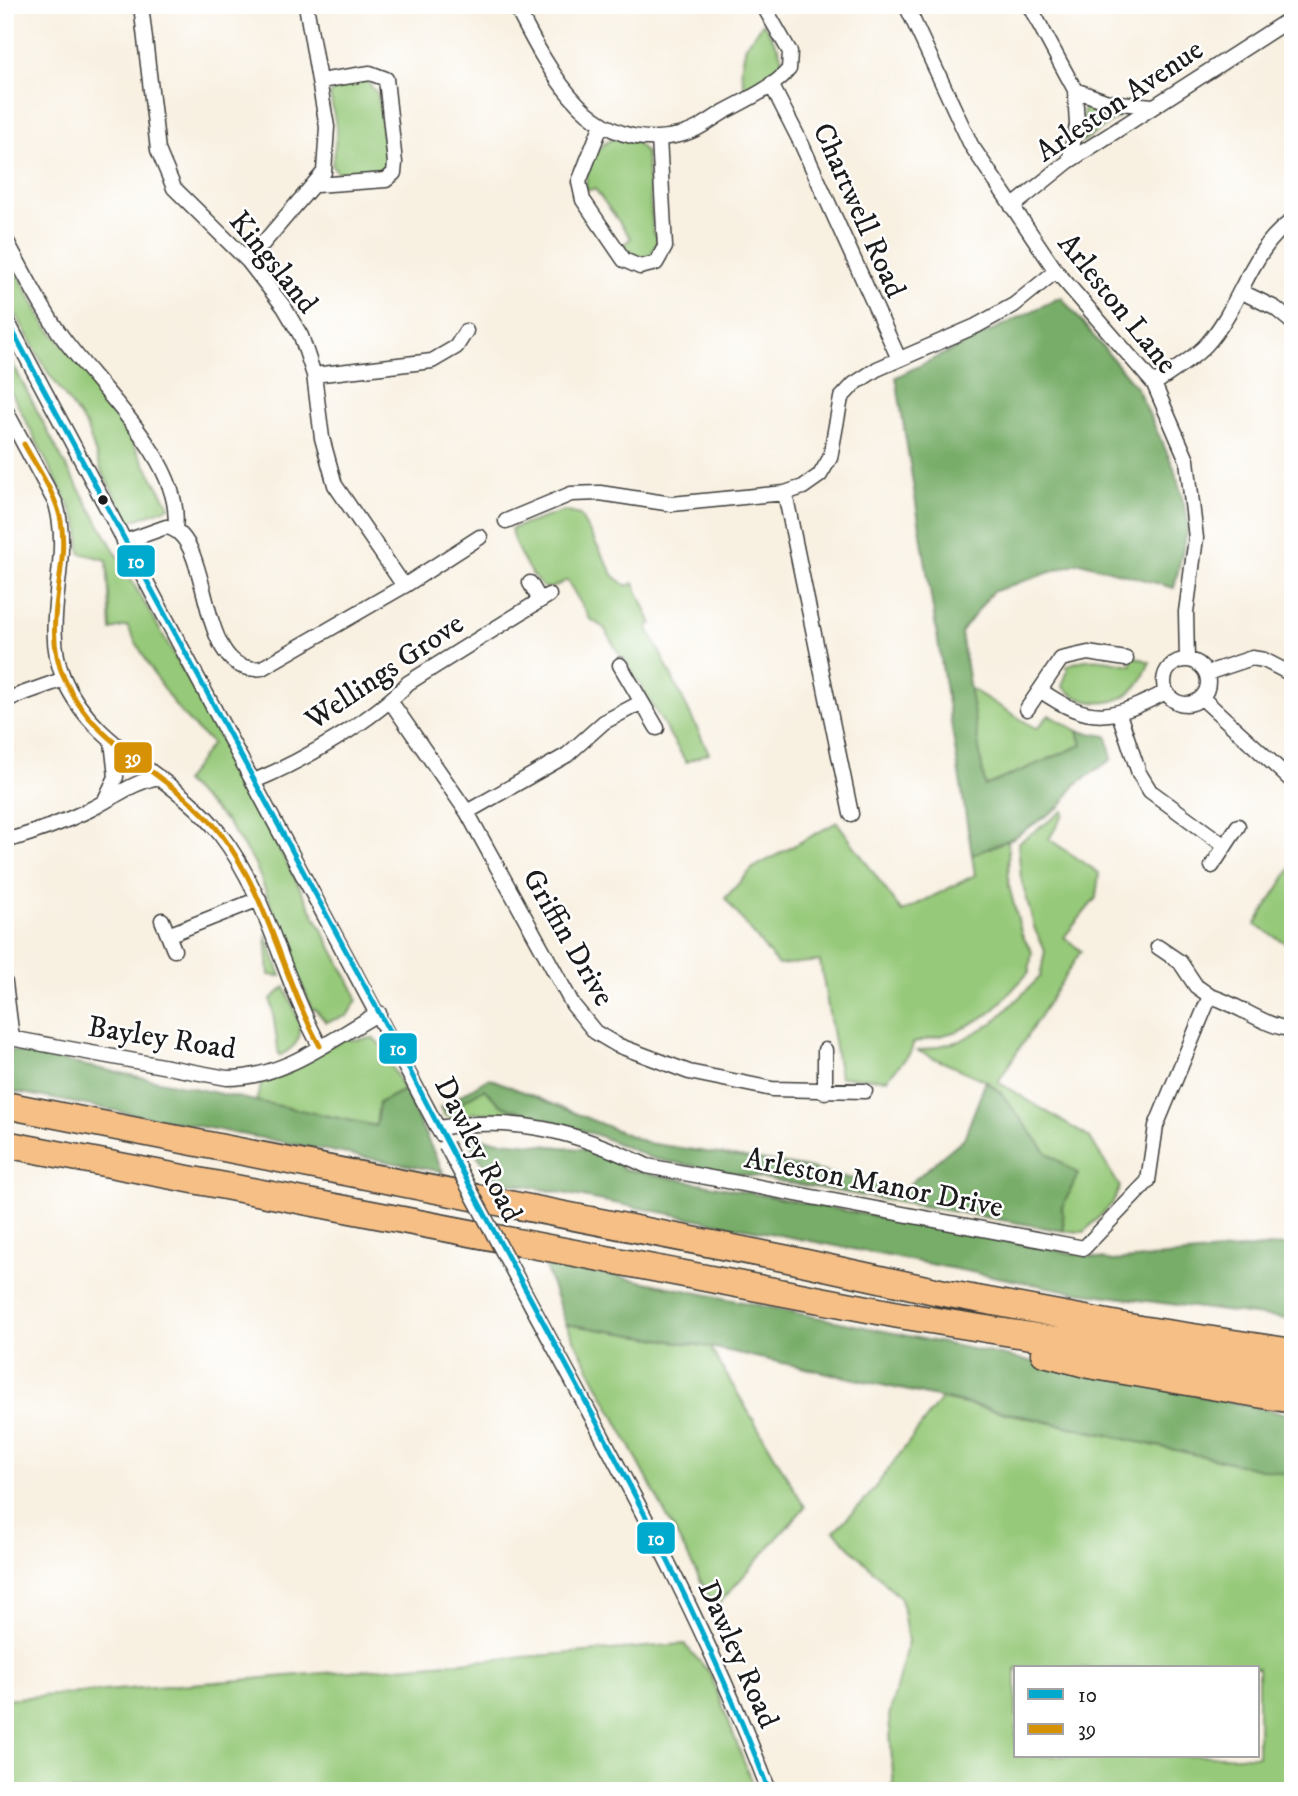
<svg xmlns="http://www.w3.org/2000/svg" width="1298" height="1796" viewBox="0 0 1298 1796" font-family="'IM FELL DW Pica',serif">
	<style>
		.green { fill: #96c979; stroke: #59724a; stroke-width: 2; fill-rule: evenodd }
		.forest { fill: #78ad69; stroke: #4a6442; stroke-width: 2 }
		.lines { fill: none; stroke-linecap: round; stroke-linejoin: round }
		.street-casing { stroke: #3d3c3a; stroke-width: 17 }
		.highway-casing { stroke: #3d3c3a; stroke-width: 29 }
		.street { stroke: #fff; stroke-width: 14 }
		.highway { stroke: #f5bf86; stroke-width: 26 }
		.street-bridge-casing { stroke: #3d3c3a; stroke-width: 17; stroke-linecap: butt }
		.street-bridge { stroke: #fff; stroke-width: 14 }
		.bus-1-casing { stroke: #fff; stroke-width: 10 }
		.bus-2-casing { stroke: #fff; stroke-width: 10 }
		.bus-1 { stroke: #00a9ce; stroke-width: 5 }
		.bus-2 { stroke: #d69104; stroke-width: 5 }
		.bus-dot { fill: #1c1c1c; stroke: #fff; stroke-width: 2.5 }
		.labels { text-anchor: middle; stroke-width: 5; stroke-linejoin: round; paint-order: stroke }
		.street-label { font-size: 30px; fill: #1c1c1c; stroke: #fff }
		.line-badge { stroke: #fff; stroke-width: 2.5 }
		.badge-label { font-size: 19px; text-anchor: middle; font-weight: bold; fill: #fff }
	</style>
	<rect width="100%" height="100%" fill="#fff"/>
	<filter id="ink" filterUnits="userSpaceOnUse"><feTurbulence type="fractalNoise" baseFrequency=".0143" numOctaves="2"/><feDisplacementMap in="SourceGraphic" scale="14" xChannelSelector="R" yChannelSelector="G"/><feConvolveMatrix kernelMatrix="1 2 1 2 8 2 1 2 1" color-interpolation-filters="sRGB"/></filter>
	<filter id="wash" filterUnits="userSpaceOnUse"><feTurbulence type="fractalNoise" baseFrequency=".00686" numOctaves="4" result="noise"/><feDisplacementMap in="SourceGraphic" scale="28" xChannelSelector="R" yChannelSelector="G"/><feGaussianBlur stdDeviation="1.57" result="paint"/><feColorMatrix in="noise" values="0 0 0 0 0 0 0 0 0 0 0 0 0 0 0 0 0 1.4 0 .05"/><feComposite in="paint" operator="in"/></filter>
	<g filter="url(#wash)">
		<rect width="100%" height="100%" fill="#f8f0e1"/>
		<path class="green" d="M763,23C791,66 789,64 745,89L741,69L746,45Z
			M357,79L367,81L378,95L386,161L384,168L373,175L340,176L332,165L337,131L330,95L340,82Z
			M1084,101L1124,113L1082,142Z
			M617,138L636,142L646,153L653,231L658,239L651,256L640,258L622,246L631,238L595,189L586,190C585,169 595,143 617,138Z
			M5,250L46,326L98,384L170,507L129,522L102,472L86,426L47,371L5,295Z
			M5,349L61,457L200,700L354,990L357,1000L347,1016L326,1022L315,1009L312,1010L255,864L226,821L184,782L212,743C171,710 152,671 127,626L111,630L107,560L80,553L79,525L5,380Z
			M564,511L580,515L614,576L627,586L634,583L652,624L647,626L709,753L686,762L624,658L622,659L604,628L590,619L567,580L552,588H544C531,577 513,545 511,529Z
			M1133,656L1150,662C1146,669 1143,680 1137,686C1116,709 1083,707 1062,686L1068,669L1066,667C1085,654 1110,661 1131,665Z
			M968,687L1037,729L1049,715L1078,731L1082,745L985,786Z
			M1063,811L1064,814L1049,839L1099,873L1096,898L1064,937L1081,951L998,1082L1090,1138L1120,1187L1112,1204L1084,1232L1064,1231L1062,1208L1077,1173L1046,1152L1001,1093L986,1081L918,1051L960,1041L994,1022L1040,977L1045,950L1035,930L1021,878L1018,843Z
			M837,822L902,912L975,875L972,855L1008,840L1009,886L1022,935L1032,952L1029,972L991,1013L958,1031L913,1043L911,1052L887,1079L840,1077L820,961L778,965L725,898L753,868Z
			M1293,865V947L1255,925Z
			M266,934L281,976L269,975Z
			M285,987C296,1018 315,1038 279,1056L271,999Z
			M348,1037L350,1040L373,1038L381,1045L404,1090L379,1103L377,1126L256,1101L263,1078Z
			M484,1089L501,1105L526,1113H474L457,1119L445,1116L440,1108L447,1110Z
			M566,1324L710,1347L805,1507L715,1608Z
			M941,1399L1293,1476V1791H894L889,1716L908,1642L901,1599L834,1531L867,1498ZM1016,1668H1258V1756H1016Z
			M684,1644L710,1673L755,1791H5V1699Z"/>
		<path class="forest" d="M1061,297L1137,388L1175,470L1189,524L1174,588L1080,562L992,592L961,633L985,786L1082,745L1078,731L1107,736L1112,759L1075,785L1061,806L1013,838L972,855L896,377Z
			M5,1049L376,1126L379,1103L404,1090L443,1172L5,1090Z
			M489,1078L648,1143L804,1167L901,1191L964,1138L986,1081L1001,1093L1046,1152L1078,1174L1062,1208L1064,1231L654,1159L597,1135L501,1105L484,1089L447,1111L442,1107Z
			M471,1138L601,1151L624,1169L1113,1261L1293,1244V1320L1069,1291L495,1180L473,1149Z
			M543,1261L1293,1415V1476L710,1347L566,1324Z"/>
	</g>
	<g filter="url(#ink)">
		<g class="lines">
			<g class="street-casing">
				<path id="street" d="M141,5L158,150L174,188L248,261L284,307L301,336L314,375L322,438L335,485L404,586
					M515,5C549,71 590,156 679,135C695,132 709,121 722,113C743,101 773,89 789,69L790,52L763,5
					M906,5L971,145L1056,271L1154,384L1187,460L1196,538L1186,612L1187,660
					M1029,5L1075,90L1077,125L1069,161
					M771,84L802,145L899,359
					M1075,90L1108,102L1153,106
					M601,126L579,182L583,200L624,260L640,267L656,263L665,247L659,138
					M316,185L386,180L394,173L395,163L386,79L370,73L320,81
					M1012,207L1069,161L1293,17
					M5,238C22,269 38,302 58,331C92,382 185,462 175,528
					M248,261L324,172L327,127L306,5
					M1242,292L1275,308L1293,323
					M5,317L441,1134
					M314,375L432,361L456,347L466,331
					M1154,384C1171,372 1192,360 1206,345C1241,307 1250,248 1293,220
					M5,409L56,504C73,561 40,620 63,677C92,749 176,775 220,834C269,897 282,978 320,1046
					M785,493L851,814
					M506,521L571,494L600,493L672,504L785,493L803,487L820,475L830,458L841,398L854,384L877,369L976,326L1014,305L1056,271
					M124,542L166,527C215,533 194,680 262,668L404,586L480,537
					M530,583L540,600
					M1164 682a22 22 0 1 1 44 0a22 22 0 1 1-44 0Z
					M620,665L657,728
					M1207,673L1252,658L1264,660L1293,675
					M1040,690C1091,726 1113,719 1166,692
					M1202,698L1293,782
					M5,700L64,679
					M391,702L467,812L573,1005L595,1032L617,1045L689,1072L772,1089L865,1091
					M1027,709L1061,659L1088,653L1126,659
					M1119,714L1139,773L1150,791L1225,846
					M254,781C301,762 374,720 408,683L549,595
					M105,800L116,777L112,741
					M467,812L567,755L604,722L640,703
					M5,841C34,833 62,823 89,810C114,798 132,782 159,777
					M1212,866L1238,826
					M162,920L174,950
					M168,935L259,899
					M1158,947L1180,962L1196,986L1210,996
					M5,983L12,1038
					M5,1037L227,1078C284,1078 330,1040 379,1013
					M825,1050V1092
					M438,1128C517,1115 577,1132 647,1166L1084,1248L1148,1181L1156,1126L1210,996C1236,1003 1268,1029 1293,1029
					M533,1308C618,1466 706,1622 769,1791"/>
			</g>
			<g class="highway-casing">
				<path id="highway" d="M5,1105L788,1259L944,1293L1140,1329L1293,1352
					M5,1144L899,1315L1293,1378
					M1044,1353L1089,1365L1293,1400"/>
			</g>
			<use href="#street" class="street"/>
			<use href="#highway" class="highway"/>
			<g class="street-bridge-casing">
				<path id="street-bridge" d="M446,1145L533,1308"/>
			</g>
			<use href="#street-bridge" class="street-bridge"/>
			<g class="bus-1-casing">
				<path id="bus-1" d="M5,317L403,1057C525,1301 672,1535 769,1791"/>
			</g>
			<g class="bus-2-casing">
				<path id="bus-2" d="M24,444C37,468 56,494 61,521C70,573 40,624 64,678C94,749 176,775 221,834C269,897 282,978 320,1046"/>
			</g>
			<use href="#bus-1" class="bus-1"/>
			<use href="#bus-2" class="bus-2"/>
		</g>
	</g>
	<circle class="bus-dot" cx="103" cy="500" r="6"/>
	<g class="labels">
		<g class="street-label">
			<text transform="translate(1119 100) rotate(-34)" y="10">Arleston Avenue</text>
			<text transform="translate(860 210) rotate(66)" y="10">Chartwell Road</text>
			<text transform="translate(274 262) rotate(51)" y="10">Kingsland</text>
			<text transform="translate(1118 303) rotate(51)" y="10">Arleston Lane</text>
			<text transform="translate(384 671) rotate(-34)" y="10">Wellings Grove</text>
			<text transform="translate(569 937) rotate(60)" y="10">Griffin Drive</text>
			<text transform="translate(162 1037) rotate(9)" y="10">Bayley Road</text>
			<text transform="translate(479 1149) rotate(63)" y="10">Dawley Road</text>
			<text transform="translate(874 1182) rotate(11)" y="10">Arleston Manor Drive</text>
			<text transform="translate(739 1654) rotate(66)" y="10">Dawley Road</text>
		</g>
	</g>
	<g class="line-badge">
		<rect x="116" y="544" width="40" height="34" rx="7" fill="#00a9ce"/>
		<rect x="113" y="741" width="40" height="33" rx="7" fill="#d69104"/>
		<rect x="378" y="1032" width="40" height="33" rx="7" fill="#00a9ce"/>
		<rect x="636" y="1521" width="40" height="34" rx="7" fill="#00a9ce"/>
	</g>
	<g class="badge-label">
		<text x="136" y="568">10</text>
		<text x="133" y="764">39</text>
		<text x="398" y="1055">10</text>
		<text x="656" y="1545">10</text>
	</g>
	<rect width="1298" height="1796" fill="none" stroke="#fff" stroke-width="28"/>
	<rect x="1014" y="1666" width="245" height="91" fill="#ffffff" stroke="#a4a4a4" stroke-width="2"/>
	<rect x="1028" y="1689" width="35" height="10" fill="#00a9ce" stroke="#a4a4a4" stroke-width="2"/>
	<text x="1078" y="1702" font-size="21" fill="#1c1c1c">10</text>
	<rect x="1028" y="1724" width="35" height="10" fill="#d69104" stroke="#a4a4a4" stroke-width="2"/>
	<text x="1078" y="1736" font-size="21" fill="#1c1c1c">39</text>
</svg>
